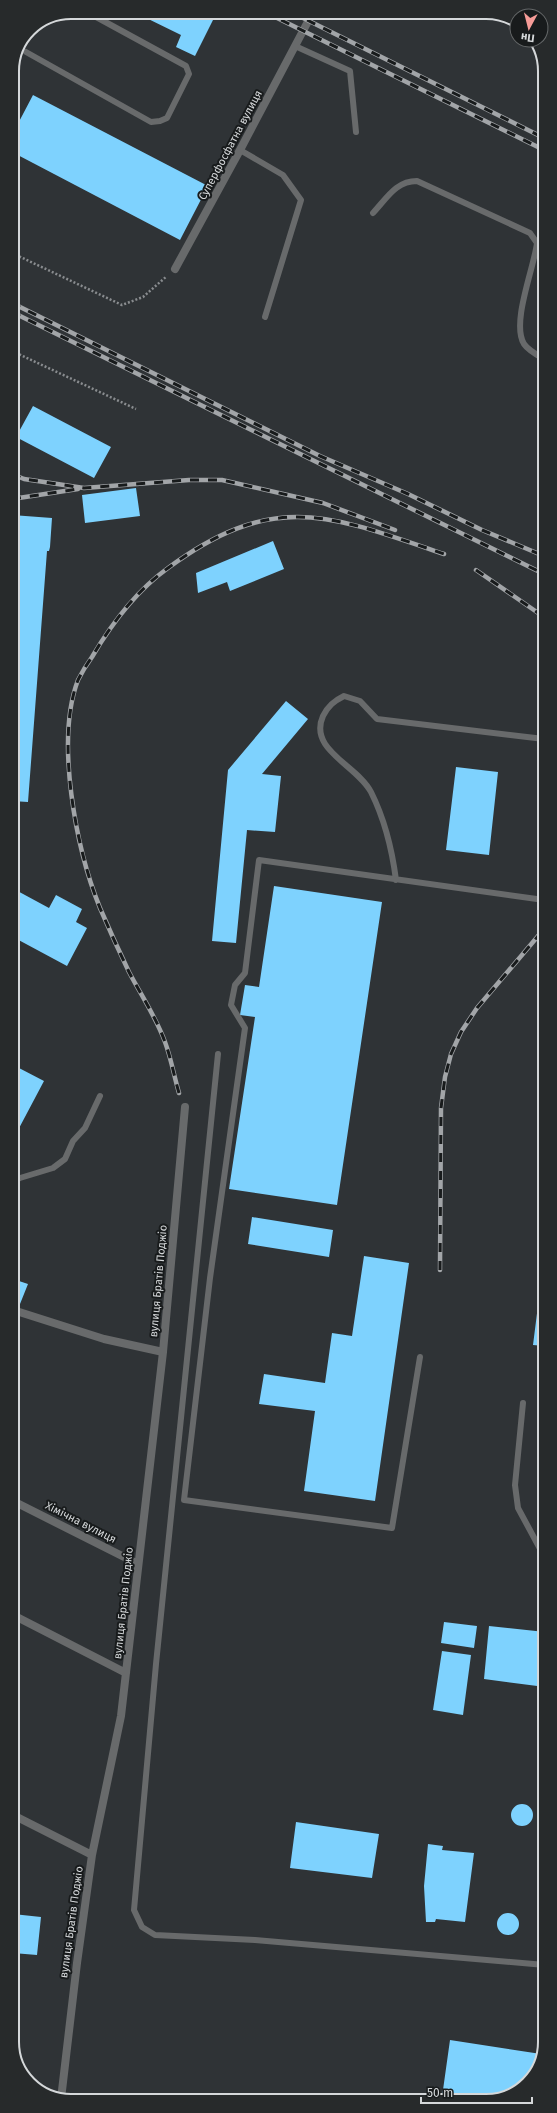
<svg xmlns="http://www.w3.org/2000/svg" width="557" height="2113" viewBox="0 0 557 2113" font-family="'Fira Sans',sans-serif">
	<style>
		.building { fill: #7ed2fe }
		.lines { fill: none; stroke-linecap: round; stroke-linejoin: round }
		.path { stroke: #898c8f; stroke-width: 2.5; stroke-dasharray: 2 2; stroke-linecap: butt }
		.service { stroke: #686a6b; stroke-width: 6 }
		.minor { stroke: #686a6b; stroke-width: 8 }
		.rail-casing { stroke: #a2a5a8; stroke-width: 4.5 }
		.rail { stroke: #181b1c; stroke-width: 3; stroke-dasharray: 9; stroke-linecap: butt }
		.labels { text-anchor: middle; stroke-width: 4; stroke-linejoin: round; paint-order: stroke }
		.street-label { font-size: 11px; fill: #d5d8da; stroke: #181b1c }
		.rim { fill: none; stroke: #d5d8da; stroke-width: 2 }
	</style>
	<rect width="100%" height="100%" fill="#2f3336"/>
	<path class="building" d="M134,12H211L216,14L195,56L176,47L181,35Z
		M495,13L516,22L514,25Z
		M33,95L208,186L180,240L12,152V135Z
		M33,406L111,447L94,478L16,437Z
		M136,488L140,516L85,523L82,495Z
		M12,515L52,518L50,547L49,551H47L28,802L12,801Z
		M273,541L284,569L230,591L227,582L198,593L196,573Z
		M286,701L308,719L262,774L281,776L275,832L247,830L236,943L212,941L228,770Z
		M456,767L498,772L489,855L446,850Z
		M274,886L382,902L337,1205L229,1189L255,1017L240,1015L245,985L259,987Z
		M12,888L49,908L56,895L82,909L76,922L87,928L67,966L13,937Z
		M19,1068L44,1081L17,1132L13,1130V1079Z
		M252,1217L333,1230L329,1257L248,1244Z
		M364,1256L409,1263L375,1501L304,1491L315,1411L259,1404L264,1374L325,1383L332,1333L352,1336Z
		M544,1258H545V1346L533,1345Z
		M13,1279L28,1284L20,1304L13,1301Z
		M444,1622L477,1626L474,1648L441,1643Z
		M489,1626L545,1632V1687L484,1679Z
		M442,1651L471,1655L463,1715L433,1710Z
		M511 1815a11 11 0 1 1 22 0a11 11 0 1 1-22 0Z
		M296,1822L379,1834L372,1878L290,1868Z
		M428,1844L443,1846L442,1850L474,1853L465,1922L436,1919L435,1922H426L424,1886Z
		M543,1904H545V1946L539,1945Z
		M497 1924a11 11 0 1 1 22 0a11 11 0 1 1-22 0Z
		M13,1914L41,1917L37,1955L13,1953Z
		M13,2020L18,2021L15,2045H13Z
		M450,2040L541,2054L531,2081L498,2100H462L442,2097Z"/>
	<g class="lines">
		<path class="path" d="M12,253L122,305L143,297L167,276
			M12,351L136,409"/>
		<path class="service" d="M295,46L350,71L356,132
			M26,52L151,122L160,121L167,118L189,74L186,66L87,12
			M240,150L283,175L301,200L265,317
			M373,213C387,198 396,181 417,181L530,233L537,243C534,268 511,323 524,344C528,350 537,355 544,359
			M396,880C392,849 385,820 371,792C357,765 308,750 323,716C328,706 334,701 344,696L360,701L377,719L544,739
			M218,1054L156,1664L134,1910L142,1927L155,1935L255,1940L545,1965
			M13,1182L20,1178L53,1168L65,1159L73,1141L85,1128L100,1096
			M420,1357L392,1528L184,1500L210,1278L245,1028L231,1005L235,985L245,973L259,860L544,900
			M523,1403L515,1485L518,1508L545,1558"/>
		<path class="minor" d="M175,269L240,150L313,12
			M13,1310L104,1339L163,1352
			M13,1501L138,1564
			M13,1615L126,1673
			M13,1815L92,1855
			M61,2099L77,1963L92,1855L121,1716L163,1352L185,1107"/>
		<g class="rail-casing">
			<path id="rail" d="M265,12L544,150
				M291,12L544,138
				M12,303L320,456L408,494L482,530L544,556
				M12,312L544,574
				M12,474L24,479L84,488L189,480H222L323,503L395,530
				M12,499L78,489
				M476,570L544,617
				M179,1093C174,1076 171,1058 165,1042C156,1017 141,995 129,972C119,951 109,929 100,908C76,849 55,740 78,680C82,672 87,664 92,657C112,623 136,591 168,568C274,490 330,515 444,554
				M440,1270L441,1108L445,1077L451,1054L461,1032L477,1008L544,929"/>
		</g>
		<use href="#rail" class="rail"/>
	</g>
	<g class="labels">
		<g class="street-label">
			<text transform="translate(230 145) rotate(-62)" y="4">Суперфосфатна вулиця</text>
			<text transform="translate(158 1281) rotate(-85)" y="4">вулиця Братів Поджіо</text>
			<text transform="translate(81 1522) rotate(27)" y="4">Хімічна вулиця</text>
			<text transform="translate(123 1603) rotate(-84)" y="4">вулиця Братів Поджіо</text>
			<text transform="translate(71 1922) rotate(-82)" y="4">вулиця Братів Поджіо</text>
		</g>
	</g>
	<path d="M0 0H557V2113H0ZM71 19H486A52 52 0 0 1 538 71V2042A52 52 0 0 1 486 2094H71A52 52 0 0 1 19 2042V71A52 52 0 0 1 71 19Z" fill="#272a2b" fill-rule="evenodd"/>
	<path class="rim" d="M71 19H486A52 52 0 0 1 538 71V2042A52 52 0 0 1 486 2094H71A52 52 0 0 1 19 2042V71A52 52 0 0 1 71 19Z"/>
	<g transform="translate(529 28) rotate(187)"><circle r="19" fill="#181b1c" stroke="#646768"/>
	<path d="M0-3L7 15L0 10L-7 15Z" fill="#f59b97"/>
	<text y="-6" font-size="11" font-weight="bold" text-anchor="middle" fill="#d5d8da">Пн</text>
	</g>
	<path d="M421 2097v6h111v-6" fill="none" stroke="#d5d8da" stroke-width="2"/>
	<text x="427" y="2097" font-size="12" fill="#d5d8da" stroke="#181b1c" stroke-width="3" paint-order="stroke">50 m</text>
</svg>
